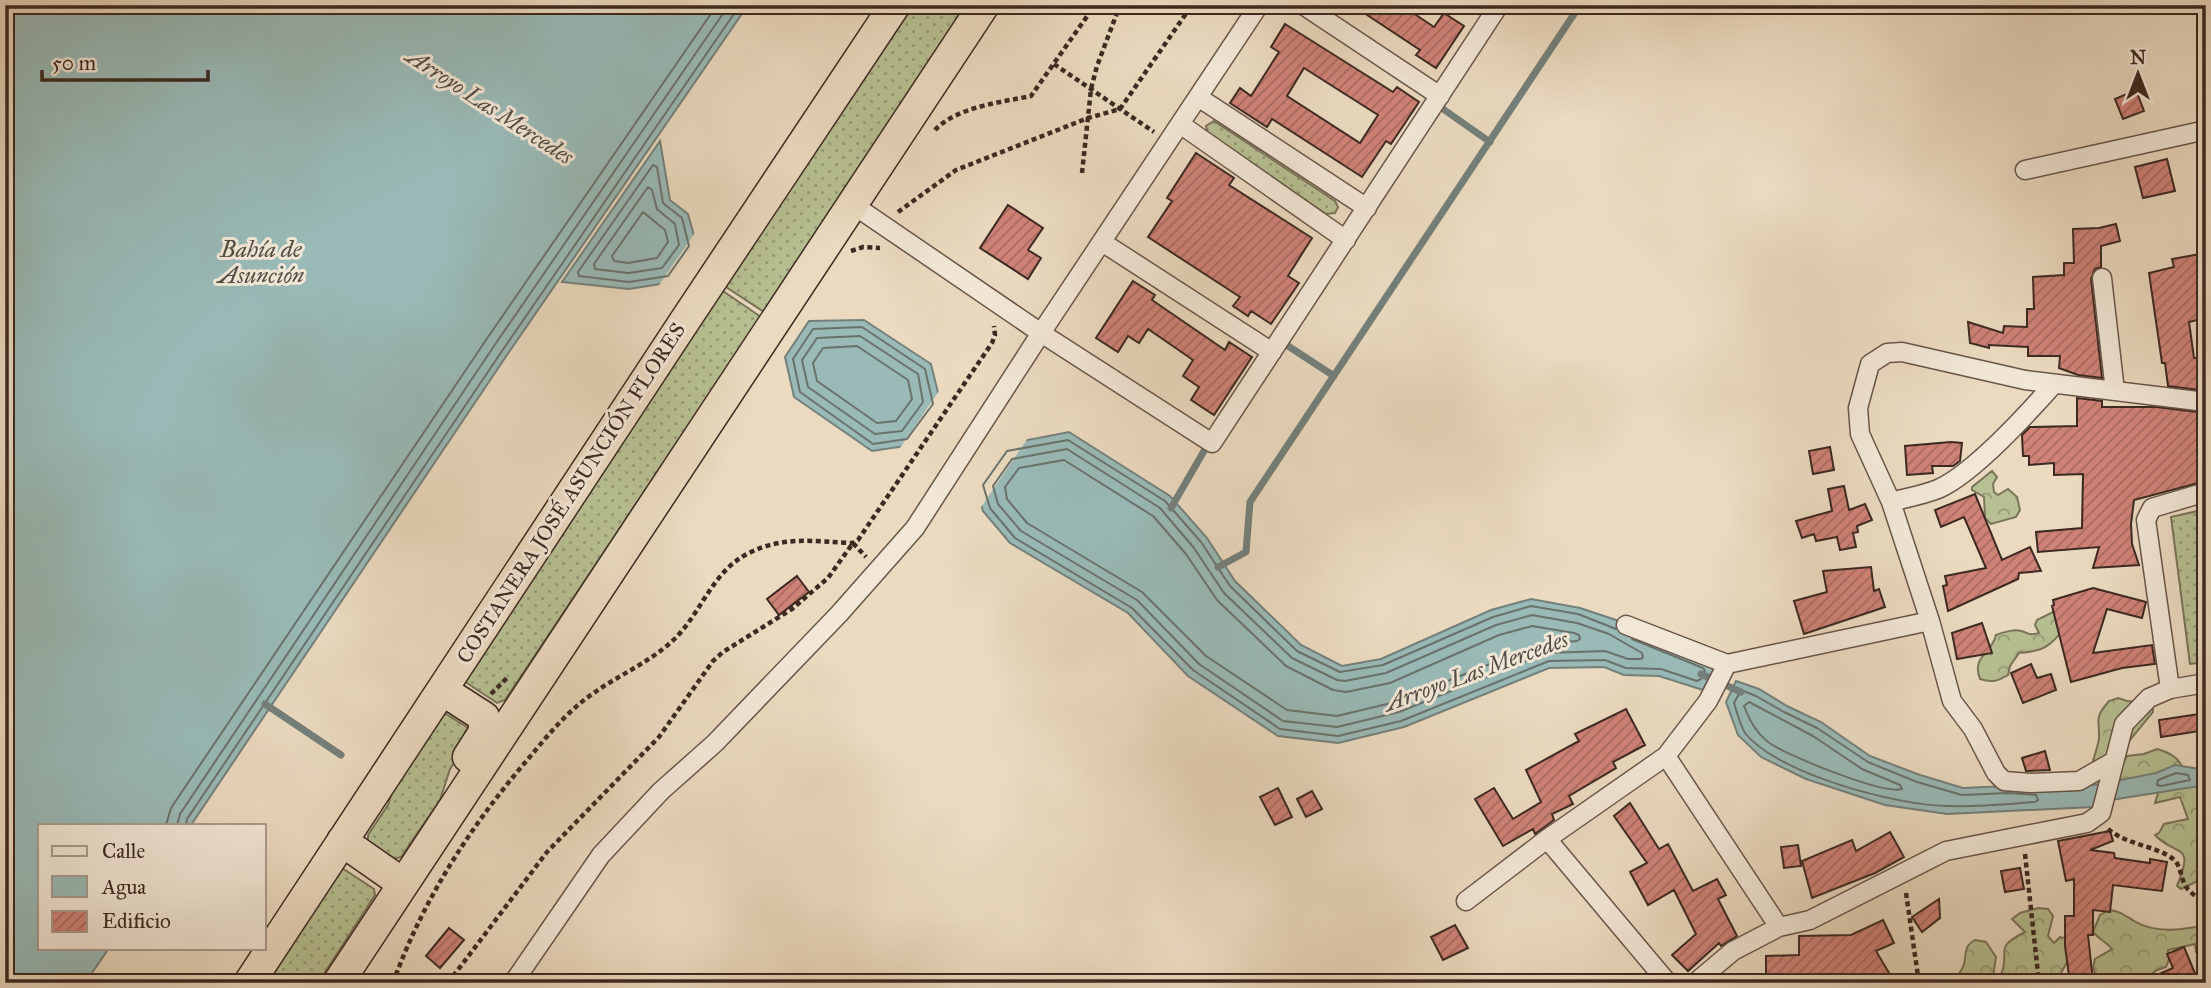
<svg xmlns="http://www.w3.org/2000/svg" width="2211" height="988" viewBox="0 0 2211 988" font-family="'IM FELL Great Primer',serif">
	<style>
		.grass { fill: url(#grass-dots); stroke: #7a745a; stroke-width: 2 }
		.forest { fill: url(#forest-crowns); stroke: #7a745a; stroke-width: 2 }
		.water { fill: #99bab7; stroke: #74807b; stroke-width: 2 }
		.pier { fill: #ebdac0 }
		.lines { fill: none; stroke-linecap: round; stroke-linejoin: round }
		.shore { stroke: #6a726c; stroke-width: 2 }
		.stream { stroke: #74807b; stroke-width: 7 }
		.building { fill: url(#building-hatch); stroke: #3c2921; stroke-width: 2; fill-rule: evenodd }
		.minor-casing { stroke: #685549; stroke-width: 21 }
		.trunk-casing { stroke: #3c2921; stroke-width: 33 }
		.path { stroke: #3c2921; stroke-width: 4.5; stroke-dasharray: 5 3.5; stroke-linecap: butt }
		.minor { stroke: #f2e7d6; stroke-width: 18 }
		.trunk { stroke: #ebdac0; stroke-width: 30 }
		.labels { text-anchor: middle; stroke-width: 6; stroke-linejoin: round; paint-order: stroke }
		.street-label { font-size: 21px; fill: #3c2921; stroke: #f2e7d6 }
		.water-label { font-size: 23px; font-style: italic; fill: #534d46; stroke: #f2e7d6 }
	</style>
	<defs>
		<pattern id="grass-dots" width="8" height="8" patternUnits="userSpaceOnUse" patternTransform="scale(1.75)"><rect width="8" height="8" fill="#b7c092"/><path d="M2 2h.1M6 6h.1" fill="none" stroke="#969c77" stroke-width="1.8" stroke-linecap="round"/></pattern>
		<pattern id="forest-crowns" width="20" height="18" patternUnits="userSpaceOnUse" patternTransform="scale(1.75)"><rect width="20" height="18" fill="#b7c092"/><path d="M2 6a3 3 0 1 1 6 0M12 15a3 3 0 1 1 6 0" fill="none" stroke="#969c77"/></pattern>
		<pattern id="building-hatch" width="6" height="6" patternUnits="userSpaceOnUse" patternTransform="scale(1.75)"><rect width="6" height="6" fill="#cf8277"/><path d="M-1 1l2-2M0 6l6-6M5 7l2-2" fill="none" stroke="#a96a61"/></pattern>
	</defs>
	<rect width="100%" height="100%" fill="#ebdac0"/>
	<filter id="stains"><feTurbulence type="fractalNoise" baseFrequency=".00286" numOctaves="4"/><feColorMatrix values="0 0 0 0 .2 0 0 0 0 .09 0 0 0 0 .02 0 0 0 .5 -.17"/></filter>
	<radialGradient id="worn" r=".72"><stop offset=".6" stop-color="#630" stop-opacity="0"/><stop offset="1" stop-color="#630" stop-opacity=".3"/></radialGradient>
	<path class="grass" d="M908,5H968L764,312L723,285Z
		M1214,121L1335,201L1338,207L1335,213L1326,214L1208,135L1206,126Z
		M720,289L761,317L505,700L497,703L464,681Z
		M2206,509V662L2190,664L2171,517Z
		M446,714L470,729V736L450,769L440,800L401,857L395,859L368,841V835L388,805L394,786L440,716Z
		M342,868L374,889L375,895L318,983H262Z"/>
	<path class="forest" d="M1992,471L1997,477L1993,484L1994,492L1998,495L2008,489L2017,497L2020,510L2016,517L1991,524L1985,518L1984,497L1972,490V487Z
		M2055,611L2065,627C2050,648 2042,651 2019,653L2010,666L2008,675C1998,681 1992,683 1980,679C1971,656 1992,654 1996,635C2003,632 2015,629 2021,631C2029,633 2029,636 2039,633L2035,625L2037,620Z
		M2118,698L2127,701L2152,703L2153,712L2129,741L2114,765L2092,767C2093,757 2098,748 2099,738C2100,718 2093,720 2109,701Z
		M2157,749C2169,752 2179,757 2183,769L2206,774V877L2181,889L2177,886C2196,841 2175,857 2155,835L2159,833L2164,824L2188,819L2180,797L2155,803L2159,790L2115,778L2127,756L2144,754Z
		M2038,908L2048,909L2053,916L2048,936L2054,943L2060,937L2070,939V957L2061,973L2062,983H2031L2029,978L2011,979L2001,975C2011,949 1992,949 2025,932L2012,919L2020,913Z
		M2109,910C2120,911 2124,915 2134,921C2156,934 2182,930 2206,925V952H2196L2195,944L2168,950L2169,959L2166,967L2157,970L2150,975V983H2116L2096,976L2093,968L2095,959L2112,949C2106,942 2099,939 2093,932L2100,915Z
		M1975,940L1986,942L1996,957L1993,976L1995,983H1958L1955,980C1958,975 1963,969 1964,964C1967,952 1963,947 1975,940Z"/>
	<path class="water" d="M5,5H748L507,355L191,825H40V948H109L85,983H5Z
		M660,141L670,200L688,214L697,246L673,282L629,289L562,282Z
		M864,320L931,364L941,405L912,445L872,451L794,397L785,357L809,321Z
		M1069,432L1170,496L1207,538L1235,581L1301,645L1342,666L1381,659L1491,610L1531,599L1580,608L1616,620L1638,634L1716,665L1703,690L1659,676L1624,675L1604,667L1549,668L1404,727L1338,743L1278,736L1188,676L1128,613L1010,543L983,511L975,484L1002,445Z
		M1736,681L1759,689L1787,706L1821,722L1870,756L1920,775L1963,788L2009,786L2056,790L2100,784L2093,807L1947,814L1885,805L1806,779L1761,757L1738,735L1726,702Z
		M2175,765L2206,770V785L2111,800L2116,781L2156,773Z"/>
	<path class="pier" d="M697,230L700,248L675,285L657,288Z
		M941,388L944,407L914,448L898,451Z
		M1030,435L979,510L973,482L1000,442Z"/>
	<g class="lines">
		<path class="shore" d="M653,165L657,167L663,203L682,218L689,246L668,276L629,282L579,276L578,272Z
			M648,187L652,190L657,209L675,224L679,245L662,268L628,273L595,269L594,264Z
			M643,212L665,230L668,242L657,258L628,263L614,261L612,256Z
			M862,327L925,369L933,404L907,439L873,444L800,392L793,359L813,329Z
			M860,336L918,374L923,402L902,431L875,434L808,387L802,360L817,338Z
			M857,346L908,380L912,399L896,421L877,423L817,381L813,363L823,348Z
			M1067,449L1160,508L1194,548L1224,593L1292,658L1337,680L1345,681L1386,673L1496,625L1532,615L1577,623L1609,634L1642,653L1643,657L1641,659H1628L1605,651L1546,653L1399,712L1337,727L1283,721L1199,664L1137,600L1021,531L998,504L993,486L1012,459Z
			M1064,460L1153,516L1186,554L1217,600L1286,666L1333,690L1346,692L1390,683L1499,635L1532,626L1574,633L1579,635L1580,639L1577,641L1540,644L1395,702L1337,716L1287,710L1206,656L1142,592L1027,523L1007,499L1005,487L1019,468Z
			M1616,629L1578,614L1531,606L1493,617L1383,665L1340,672L1297,651L1230,586L1201,542L1165,501L1068,440L1007,451L983,485L990,508L1015,538L1132,608L1193,670L1280,729L1338,736L1401,721L1549,661L1605,660L1626,668L1661,669L1697,681L1701,679L1705,671L1703,668L1632,639
			M1741,690L1756,696L1784,712L1817,728L1868,762L1917,782L1962,795L2008,793L2036,795L2038,800L2035,802C2007,804 1978,807 1949,806C1898,806 1777,774 1745,733C1740,725 1737,712 1734,703Z
			M1749,702L1813,736L1862,769L1900,785L1902,789C1884,795 1785,755 1768,742C1755,731 1750,721 1744,706Z
			M2176,773L2188,775L2190,780L2161,786L2157,785L2158,780Z
			M166,825L171,808L486,340L717,5
			M177,825L180,814L494,346L729,5
			M186,825L187,819L502,351L740,5"/>
		<path class="stream" d="M1443,109L1490,142
			M1288,346L1334,376
			M1171,508L1204,451
			M1218,567L1246,552L1250,502L1580,5
			M1701,674L1741,692
			M265,704L341,755"/>
	</g>
	<path class="building" d="M1352,5H1401L1434,27L1444,13L1464,26L1436,68L1416,55L1420,50Z
		M1285,24L1393,92L1397,87L1419,102L1391,144L1386,141L1362,177L1272,119L1267,127L1230,103L1240,88L1251,96L1279,52L1271,47ZM1304,68L1378,115L1360,143L1287,96Z
		M2136,90L2144,111L2123,119L2115,99Z
		M1196,153L1234,178L1229,185L1312,238L1288,276L1299,283L1271,324L1251,311L1248,316L1233,306L1240,297L1148,237L1172,201L1167,198Z
		M2167,159L2175,191L2143,198L2135,167Z
		M1008,205L1043,228L1028,250L1041,258L1028,279L980,248Z
		M2116,224L2120,241L2101,246V267L2095,269L2091,279L2102,378L2078,375L2059,368L2060,356H2028V347L1989,345V348L1970,343L1968,322L2003,333L2004,326L2027,327V309H2034L2033,277L2064,275V263H2074L2073,229L2099,228Z
		M2206,253V305L2198,307L2201,319L2189,322L2194,358L2206,357V391L2168,386L2165,363H2162L2149,273L2174,267L2172,259Z
		M1133,281L1155,295L1152,300L1225,350L1229,342L1252,357L1214,415L1191,400L1199,387L1183,376L1193,360L1148,329L1139,343L1128,336L1118,352L1096,338Z
		M2077,398L2102,401V407H2156L2206,413V481L2134,500L2131,524L2132,544L2139,565L2093,568L2099,547L2038,552L2036,532L2082,528L2083,474L2054,475V463L2029,465V456H2023L2022,435L2030,427L2077,426Z
		M1951,442L1962,443L1960,461L1953,466H1932L1933,473L1907,475L1905,446Z
		M1830,447L1834,470L1813,474L1809,451Z
		M1844,486L1849,510L1865,504L1872,520L1857,526L1858,532L1853,533L1856,547L1840,550L1837,537L1816,541L1814,534L1802,538L1796,521L1832,511L1828,489Z
		M1975,494L2002,560L2030,547L2041,571L2019,573L2018,579L1948,611L1943,586L1947,585L1945,576L1986,568L1964,517L1941,527L1935,510Z
		M1871,567L1874,591L1879,589L1885,607L1804,634L1794,601L1827,592L1823,571Z
		M797,576L809,592L779,615L767,599Z
		M2093,588L2146,602L2142,618L2107,609L2093,653L2152,645L2155,664L2122,668L2071,682L2052,606L2054,605L2053,600Z
		M1982,623L1992,653L1957,659L1952,633Z
		M2031,664L2037,678L2051,674L2056,690L2023,703L2011,673Z
		M1626,709L1645,745L1613,762L1616,768L1569,796L1573,804L1552,814L1554,820L1535,834L1533,829L1503,846L1475,799L1494,788L1513,819L1541,802L1526,770L1579,741L1575,734Z
		M2206,713V730L2161,737L2159,720Z
		M2045,751L2050,770L2026,771L2022,758Z
		M1278,788L1292,817L1275,825L1260,797Z
		M1312,791L1322,809L1306,817L1297,799Z
		M1630,803L1659,849L1668,844L1693,891L1717,879L1726,895L1718,899L1737,936L1721,946L1719,943L1688,971L1672,955L1696,934L1674,890L1648,905L1630,872L1647,863L1614,816Z
		M2110,831L2113,841L2090,850L2114,853L2115,858L2150,863V859L2167,862L2162,891L2113,885L2110,912L2093,910V935H2088L2093,981L2070,983L2065,946V916H2074V879L2066,881L2058,841Z
		M1890,832L1904,857L1875,873L1812,898L1802,861L1852,840L1856,851Z
		M1798,845L1801,866L1784,868L1781,847Z
		M2020,868L2024,889L2005,892L2001,871Z
		M1939,899L1940,918L1922,932L1912,917Z
		M1883,920L1894,943L1876,951L1895,983H1869L1864,975L1816,976V983H1782V976L1766,977V956L1799,955V936L1851,935Z
		M1455,925L1468,948L1443,960L1431,937Z
		M449,928L464,940L440,968L426,956Z
		M2184,947L2199,983H2139L2173,968L2167,954Z"/>
	<g class="lines">
		<g class="minor-casing">
			<path id="minor" d="M1303,5L1440,96
				M1198,97L1367,208
				M1180,124L1346,240
				M2025,170L2206,130
				M852,204L1041,333L1212,443L1499,5
				M1102,242L1272,352
				M2102,278L2115,391
				M1891,502C1906,498 1923,495 1938,489C1973,474 2028,413 2054,384
				M1626,625L1727,664L1930,621
				M2170,689L2146,520L2152,508L2206,492
				M1666,756L1779,927
				M2114,761L2079,781L2030,783L2004,781L1996,773L1973,729L1952,701L1930,621L1891,502L1860,434L1858,408L1870,364L1887,353L1902,352L2025,380L2206,402
				M1547,839L1668,983
				M1466,901L1547,839L1666,756L1708,701L1727,664
				M513,983L601,855L661,791L715,743L839,614L915,528L1041,333L1259,5
				M1695,983L1733,951L1779,927L1810,920L1946,851L2087,823L2101,813L2124,724L2149,698L2170,689L2206,683"/>
		</g>
		<g class="trunk-casing">
			<path id="trunk" d="M442,690L484,717V732L468,757
				M342,841L402,883
				M249,983L684,322L895,5
				M338,983L984,5"/>
		</g>
		<path class="path" d="M1054,64L1154,132
			M935,130C956,107 1002,102 1031,96L1095,5
			M1082,173L1091,89L1097,66L1120,5
			M898,212L956,170L1088,118L1120,109L1192,5
			M851,251L863,247L880,248
			M491,694L507,678
			M2108,829C2126,844 2150,845 2169,856C2182,864 2179,873 2185,885C2189,893 2199,898 2206,903
			M2025,854L2039,983
			M1906,893L1919,983
			M393,983C422,902 468,830 523,765C540,745 557,723 577,706C605,681 641,668 669,644C701,617 710,572 749,553C785,535 815,542 853,543L858,540L992,343L995,335L994,326
			M448,983L547,852L659,737L713,661L723,652L792,609L828,578L853,543L866,557"/>
		<use href="#minor" class="minor"/>
		<use href="#trunk" class="trunk"/>
	</g>
	<g class="labels">
		<g class="street-label">
			<text transform="translate(571 493) rotate(-57)" y="7">COSTANERA JOSÉ ASUNCIÓN FLORES</text>
		</g>
		<g class="water-label">
			<text transform="translate(490 106) rotate(33)" y="8">Arroyo Las Mercedes</text>
			<text x="261" y="257">Bahía de<tspan x="261" dy="26">Asunción</tspan></text>
			<text transform="translate(1476 671) rotate(-20)" y="8">Arroyo Las Mercedes</text>
		</g>
	</g>
	<rect width="2211" height="988" fill="none" stroke="#ebdac0" stroke-width="28"/>
	<rect x="7" y="7" width="2197" height="974" fill="none" stroke="#3c2921" stroke-width="3.5"/>
	<rect x="14" y="14" width="2183" height="960" fill="none" stroke="#3c2921" stroke-width="2"/>
	<rect x="38" y="824" width="228" height="126" fill="#f2e7d6" stroke="#a99b8e" stroke-width="2"/>
	<rect x="52" y="846" width="35" height="10" fill="#f2e7d6" stroke="#a99b8e" stroke-width="2"/>
	<text x="102" y="858" font-size="21" fill="#3c2921">Calle</text>
	<rect x="52" y="876" width="35" height="21" fill="#99bab7" stroke="#a99b8e" stroke-width="2"/>
	<text x="102" y="894" font-size="21" fill="#3c2921">Agua</text>
	<rect x="52" y="911" width="35" height="21" fill="url(#building-hatch)" stroke="#a99b8e" stroke-width="2"/>
	<text x="102" y="928" font-size="21" fill="#3c2921">Edificio</text>
	<g transform="translate(2138 74)" stroke="#f2e7d6" stroke-width="5" paint-order="stroke">
	<path d="M0-5L12 26L0 18L-12 26Z" fill="#3c2921"/>
	<text y="-10" font-size="19" font-weight="bold" text-anchor="middle" fill="#3c2921">N</text>
	</g>
	<path d="M42 70v10h166v-10" fill="none" stroke="#3c2921" stroke-width="3.5"/>
	<text x="52" y="70" font-size="21" fill="#3c2921" stroke="#f2e7d6" stroke-width="5" paint-order="stroke">50 m</text>
	<rect width="100%" height="100%" filter="url(#stains)"/>
	<rect width="100%" height="100%" fill="url(#worn)"/>
</svg>
